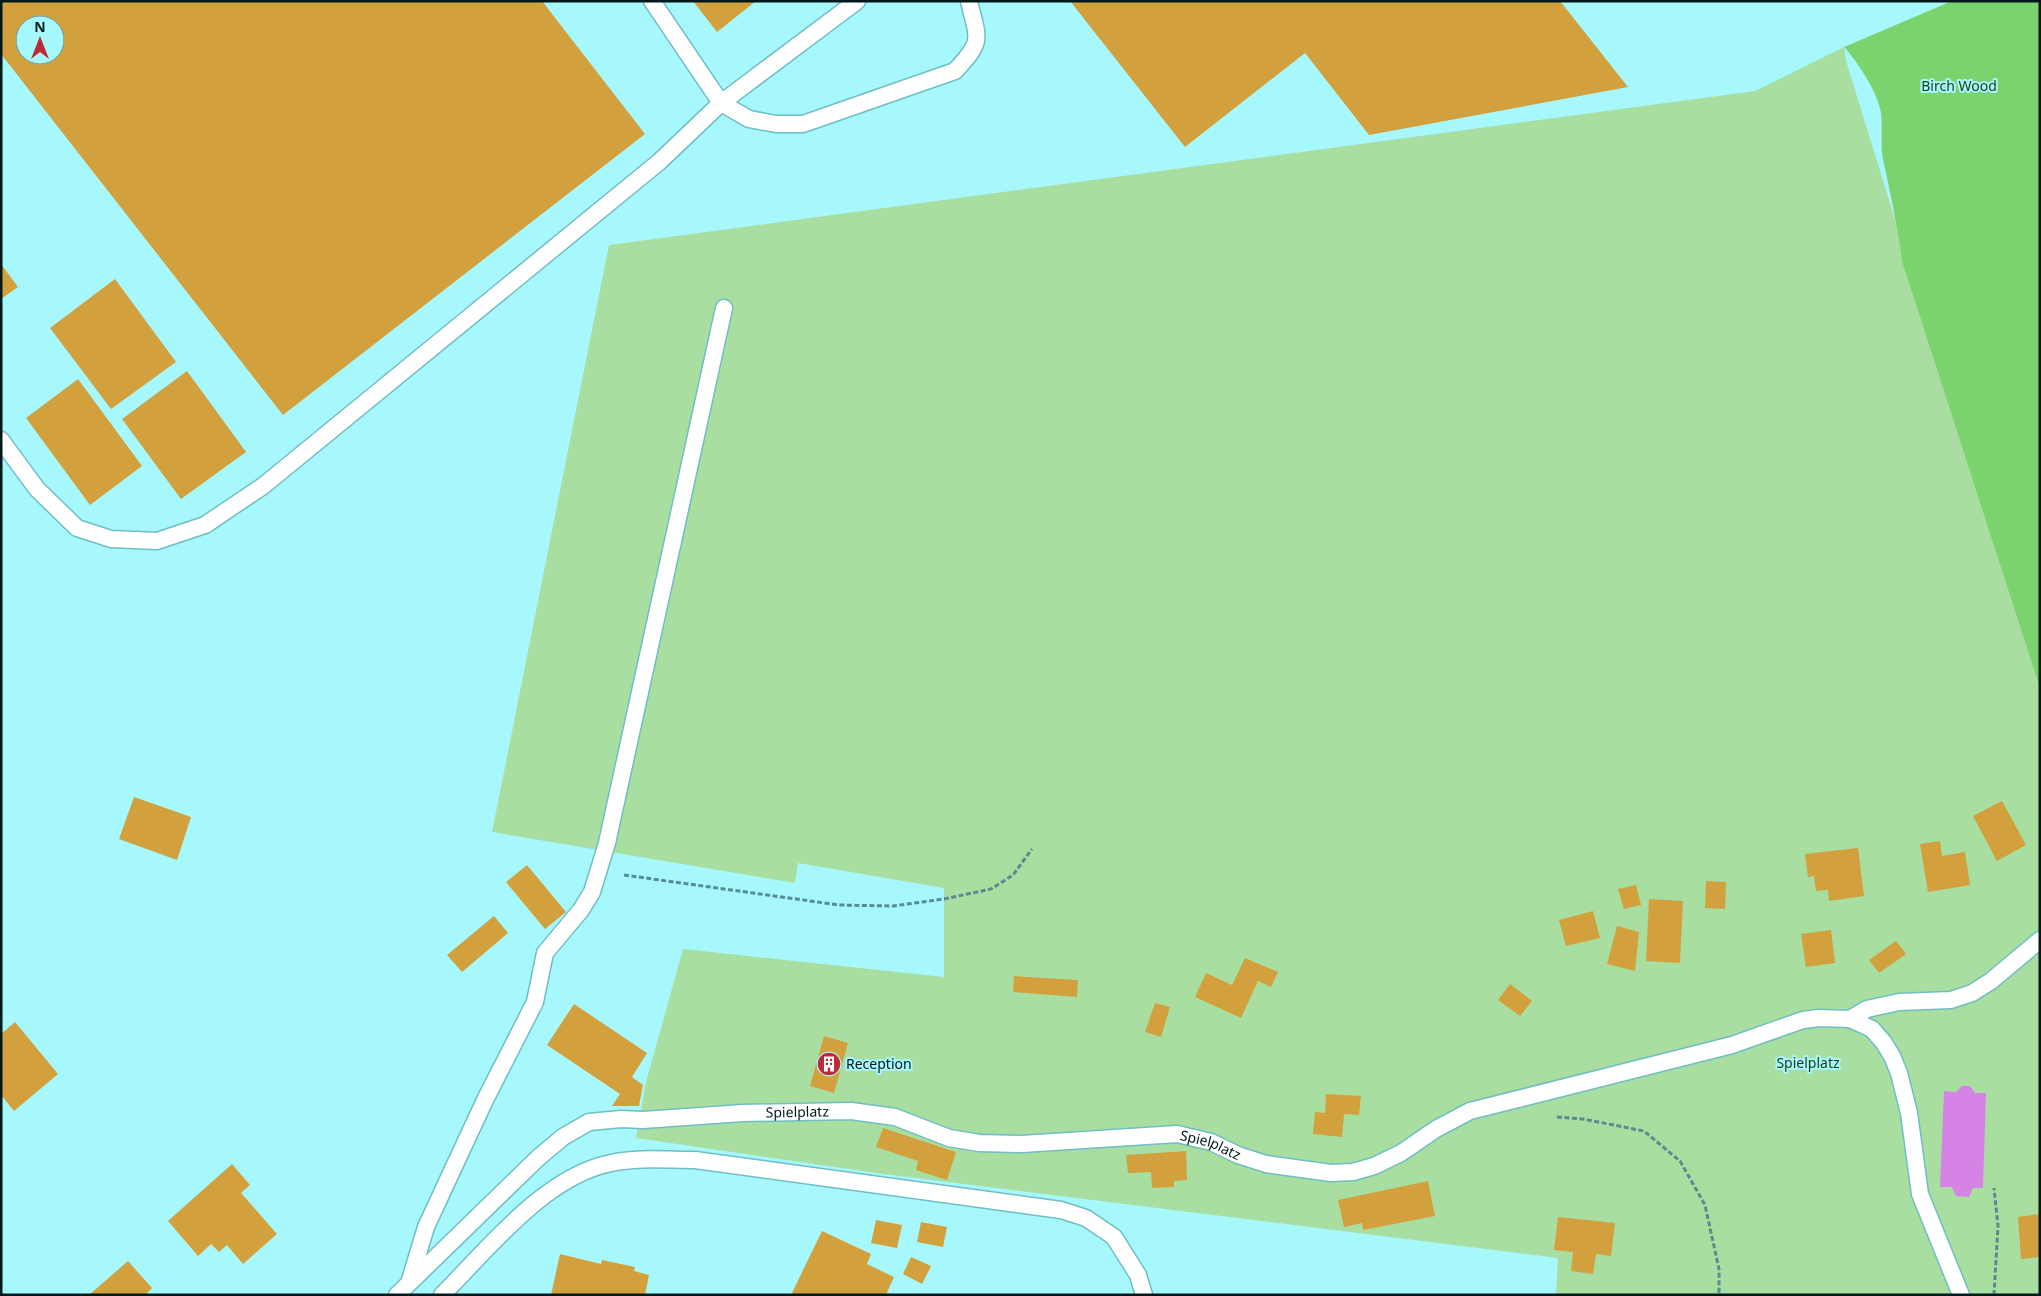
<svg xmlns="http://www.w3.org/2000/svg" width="2041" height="1296" viewBox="0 0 2041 1296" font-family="'Noto Sans',sans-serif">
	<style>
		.green { fill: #a9dea1 }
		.forest { fill: #7bd36e }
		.water { fill: #d583e4 }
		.building { fill: #d2a03d; fill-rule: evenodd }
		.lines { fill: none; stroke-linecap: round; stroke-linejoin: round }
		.lane-casing { stroke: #6fbec4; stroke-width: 19 }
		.path { stroke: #578c90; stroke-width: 3; stroke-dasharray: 5 2.5; stroke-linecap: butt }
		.lane { stroke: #fff; stroke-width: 16 }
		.labels { text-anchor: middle; stroke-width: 4; stroke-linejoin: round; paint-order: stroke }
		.park-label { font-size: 14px; fill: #183b13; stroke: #a7f8fd }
		.poi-label { font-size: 14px; fill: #01191b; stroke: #a7f8fd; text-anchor: start }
		.street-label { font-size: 14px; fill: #01191b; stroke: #a7f8fd }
	</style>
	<rect width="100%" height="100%" fill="#a7f8fd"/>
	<path class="green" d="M1844,47L1847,64L2040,688V1295H1556L1558,1258L876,1173L636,1138L646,1082L683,949L944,977V888L798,863L795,883L492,832L609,245L1755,91Z"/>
	<path class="forest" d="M1952,1H2040V688L1902,261C1898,227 1890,193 1883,159C1880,144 1883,129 1881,113C1878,93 1858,62 1844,47Z"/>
	<path class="water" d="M1962,1086H1970L1975,1093H1986L1983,1188H1973L1969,1197L1956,1196L1952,1187H1940L1944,1091L1956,1092Z"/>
	<path class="building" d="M1,1H542L645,134L283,415L1,54ZM25,25H55V55H25Z
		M693,1H756L717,32Z
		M1070,1H1560L1628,87L1369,135L1305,53L1185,147Z
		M1,264L18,287L1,299Z
		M115,279L176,362L111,409L50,328Z
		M187,371L246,452L181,499L122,419Z
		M78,379L142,466L90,505L26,418Z
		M134,797L191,817L177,860L119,839Z
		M2002,801L2026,845L1997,861L1973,816Z
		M1940,841L1942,856L1965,852L1970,885L1928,892L1920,844Z
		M1858,848L1864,896L1829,901L1828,890L1816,891L1814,876L1808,877L1805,854Z
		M527,865L566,912L545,929L506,882Z
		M1706,881L1726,882L1725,909L1705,908Z
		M1636,885L1641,905L1624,909L1618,889Z
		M1649,899L1683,901L1680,963L1646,961Z
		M1593,911L1600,938L1566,946L1559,920Z
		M494,916L508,933L462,972L447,955Z
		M1617,926L1639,932L1635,971L1607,964Z
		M1831,930L1835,963L1806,967L1801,934Z
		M1896,941L1906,954L1879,973L1869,960Z
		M1245,958L1278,972L1271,987L1258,981L1241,1018L1195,997L1206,973L1232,985Z
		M1014,976L1078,980L1077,997L1013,992Z
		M1510,984L1532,1001L1520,1016L1498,1000Z
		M1155,1003L1170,1007L1161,1037L1145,1032Z
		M574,1004L647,1053L632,1077L643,1085L639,1106H612L620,1094L547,1045Z
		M15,1022L58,1074L14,1111L1,1095V1034Z
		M824,1036L848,1043L834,1093L810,1086Z
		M1326,1094L1361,1096L1359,1115L1344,1114L1342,1137L1313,1134L1315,1112L1325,1113Z
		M883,1128L956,1152L947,1180L916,1170L918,1161L876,1147Z
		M1186,1151L1187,1180L1174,1181V1187L1152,1188L1151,1172L1128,1173L1126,1155Z
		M232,1164L250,1185L241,1193L277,1234L243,1264L227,1245L219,1252L211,1244L198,1256L168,1221Z
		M1428,1181L1435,1216L1363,1230L1362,1223L1344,1227L1338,1200Z
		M2040,1214V1257L2021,1259L2018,1217Z
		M1558,1217L1615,1223L1611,1256L1596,1254L1593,1274L1571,1271L1573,1252L1554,1250Z
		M876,1220L902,1225L897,1248L871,1243Z
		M921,1222L947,1227L943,1247L917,1242Z
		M822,1231L871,1254L867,1264L894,1277L886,1295H791Z
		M560,1254L601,1264L602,1260L635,1267L634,1271L649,1275L645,1295H551Z
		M911,1257L931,1266L922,1284L903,1274Z
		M128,1261L152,1288L145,1295H89Z"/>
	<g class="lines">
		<g class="lane-casing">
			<g id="lane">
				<path d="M652,1L721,103L749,119L776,124H803L955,71C984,40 978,40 969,1"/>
				<path d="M1,440L37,489L77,528L111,539L157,541L205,525L263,486L659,162L721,103L857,1"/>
				<path d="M1850,1019L1872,1029L1884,1043L1892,1056L1899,1073L1909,1113L1920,1194L1961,1295"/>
				<path d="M410,1280L426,1227L485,1100L535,1002L545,953L581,910L592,892L607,843L724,308"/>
				<path id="s1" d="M397,1295L538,1158L563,1137L589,1122L621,1119L643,1120L743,1113L851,1111L895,1117L949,1138L979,1143L1022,1144L1177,1134L1211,1142L1238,1155L1266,1164L1331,1173L1353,1172L1374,1166L1401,1153L1436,1129L1470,1111L1732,1045L1803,1020L1819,1018L1850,1019L1867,1009L1899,1002L1951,1000L1972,993L1991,981L2040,940"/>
				<path d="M442,1295C488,1249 545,1176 611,1163C638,1157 667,1160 695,1160L1061,1210L1086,1218L1114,1237L1138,1275L1144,1295"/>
			</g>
		</g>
		<path class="path" d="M624,875L839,905L893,906L944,899L991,889L1013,875L1032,849
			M1557,1117L1583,1119L1644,1131L1680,1161L1705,1205L1719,1269V1295
			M1994,1295L1998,1226L1994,1188"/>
		<use href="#lane" class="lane"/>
	</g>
	<defs>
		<g id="building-disc" transform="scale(1.25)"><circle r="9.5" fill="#bc2b39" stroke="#a7f8fd"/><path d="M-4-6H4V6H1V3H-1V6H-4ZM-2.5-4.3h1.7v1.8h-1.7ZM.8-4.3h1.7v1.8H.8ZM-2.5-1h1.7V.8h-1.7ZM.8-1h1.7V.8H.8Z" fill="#fff"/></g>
	</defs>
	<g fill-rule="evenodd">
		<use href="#building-disc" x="829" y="1064"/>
	</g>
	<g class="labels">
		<g class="park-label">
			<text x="1959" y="91">Birch Wood</text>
			<text x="1808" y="1068">Spielplatz</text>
		</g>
		<g class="poi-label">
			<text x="846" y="1069">Reception</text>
		</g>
		<g class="street-label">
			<text dy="5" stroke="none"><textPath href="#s1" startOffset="468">Spielplatz</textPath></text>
			<text dy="5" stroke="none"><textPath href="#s1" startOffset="888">Spielplatz</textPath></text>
		</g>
	</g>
	<rect width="2041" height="1296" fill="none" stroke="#01191b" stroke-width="5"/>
	<g transform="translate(40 40)"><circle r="24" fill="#a7f8fd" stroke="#659fa3"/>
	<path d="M0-4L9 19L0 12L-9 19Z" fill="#bc2b39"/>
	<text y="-8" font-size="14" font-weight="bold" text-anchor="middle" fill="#01191b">N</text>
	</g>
</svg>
